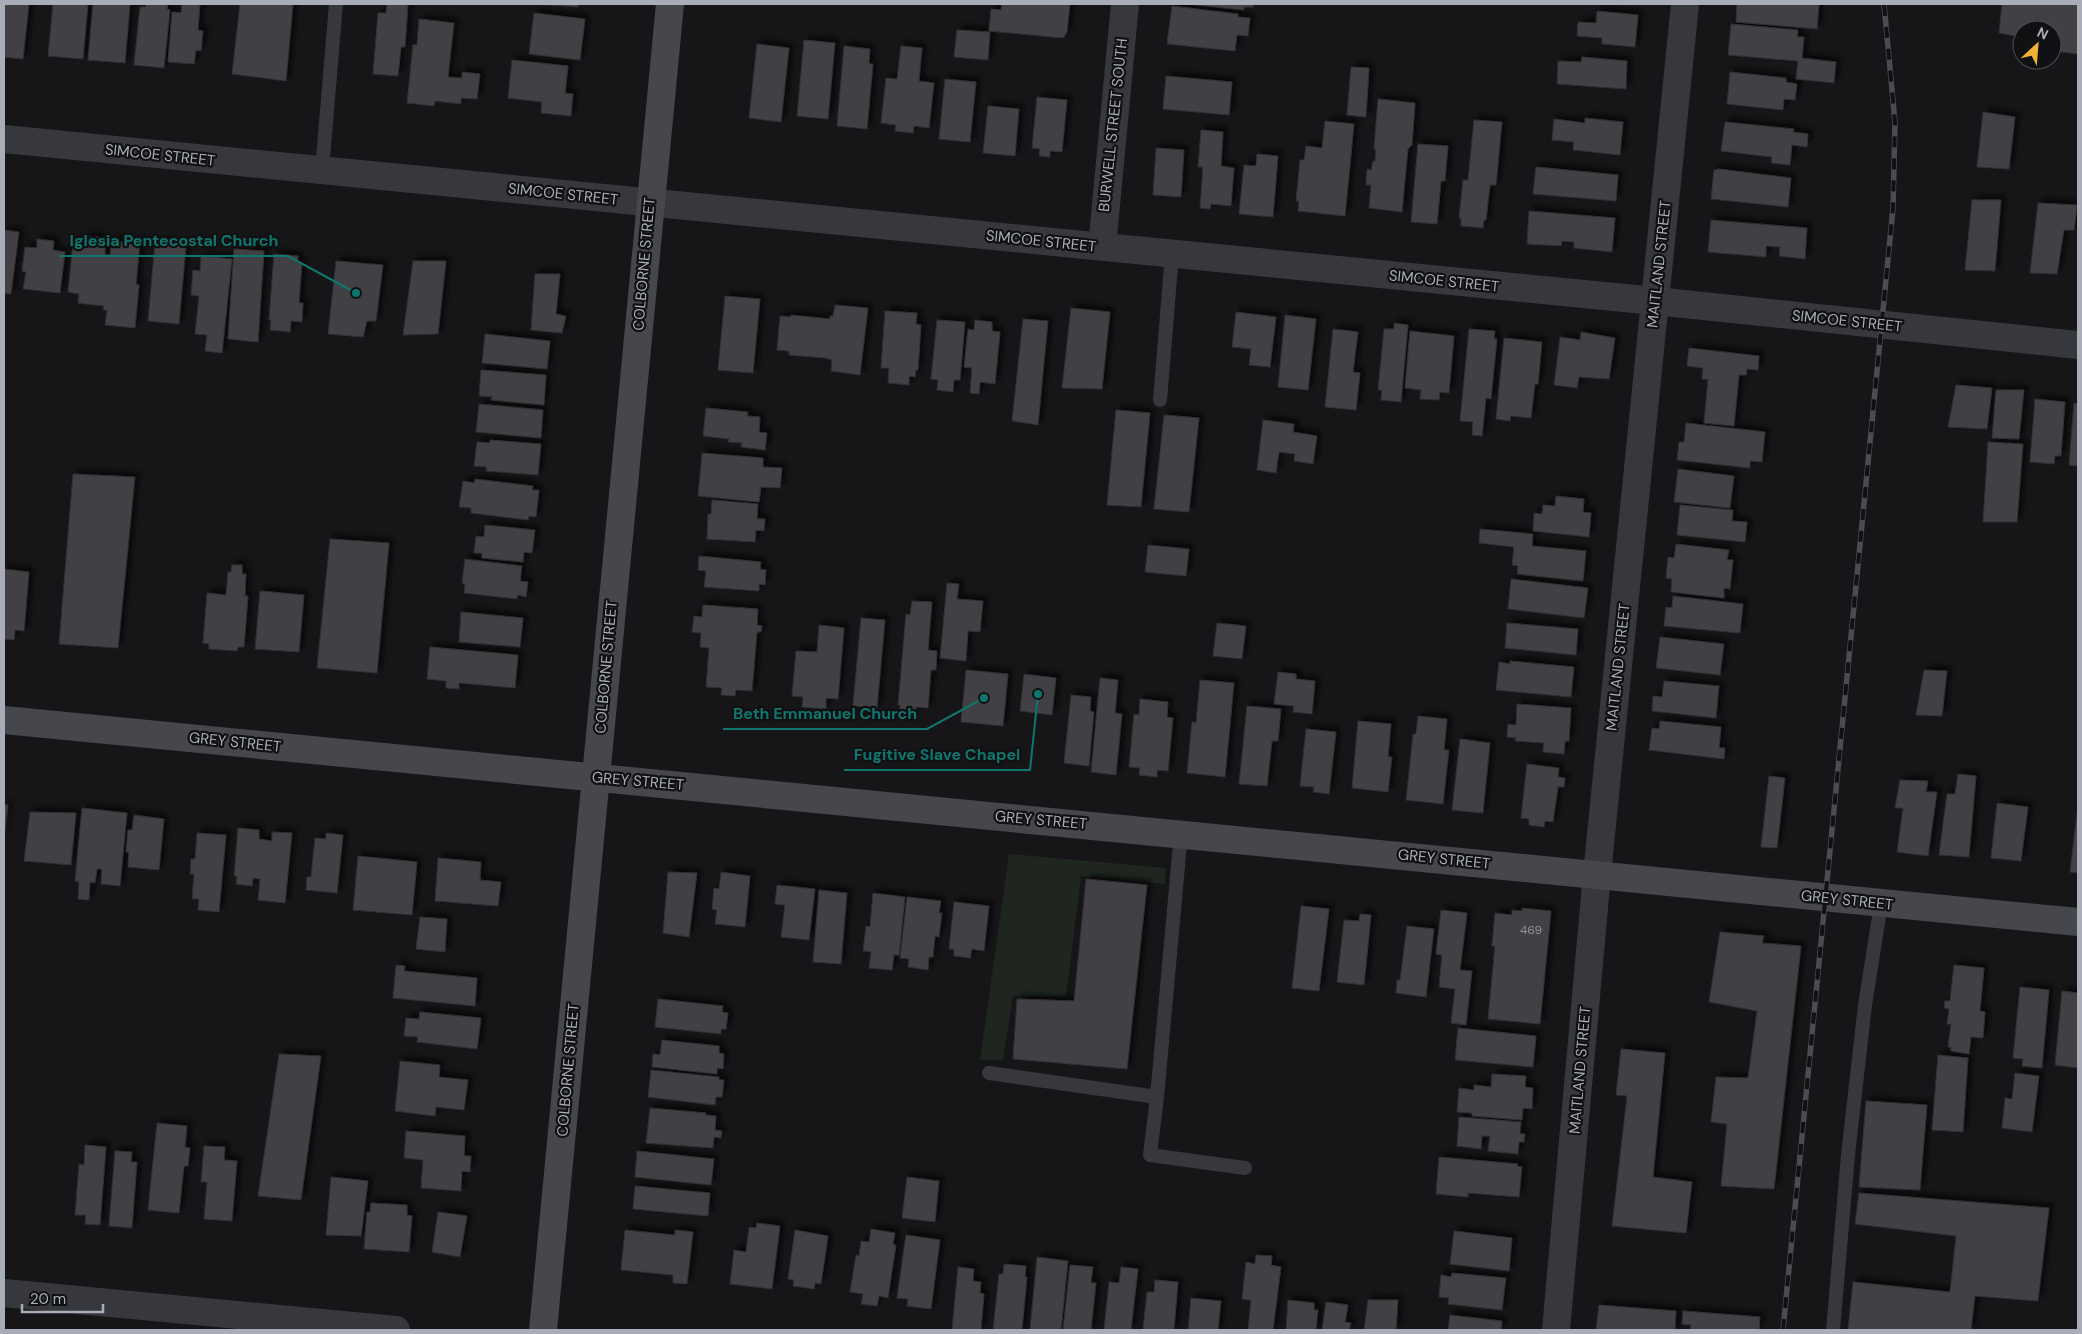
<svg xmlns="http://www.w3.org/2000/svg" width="2082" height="1334" viewBox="0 0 2082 1334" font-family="'DM Sans',sans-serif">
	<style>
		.green { fill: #1e261f }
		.building { fill: #404145; stroke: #303034; filter: url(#shadow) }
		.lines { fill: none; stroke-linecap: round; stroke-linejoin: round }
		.lane { stroke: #37383d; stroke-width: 14 }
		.street { stroke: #37383d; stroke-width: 28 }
		.secondary { stroke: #45474d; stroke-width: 28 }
		.rail-casing { stroke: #4a4c52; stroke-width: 5.5 }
		.rail { stroke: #111113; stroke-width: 4; stroke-dasharray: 11; stroke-linecap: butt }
		.labels { text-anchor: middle; stroke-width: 4.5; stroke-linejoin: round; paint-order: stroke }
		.number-label { font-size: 12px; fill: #8e929b }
		.street-label { font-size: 15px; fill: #a8adb8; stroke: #111113 }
		.leader { fill: none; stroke: #0f766e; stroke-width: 2 }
		.callout-dot { fill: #0f766e; stroke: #111113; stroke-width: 2 }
		.callout-label { font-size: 16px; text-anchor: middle; font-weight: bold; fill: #0f766e; stroke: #111113; stroke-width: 4.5; stroke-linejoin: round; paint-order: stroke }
	</style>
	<defs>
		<filter id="shadow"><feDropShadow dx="4.5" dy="-4.5" stdDeviation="2.5" flood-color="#0009"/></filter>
	</defs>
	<rect width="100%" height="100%" fill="#161618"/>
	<path class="green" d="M1009,854L1166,868L1165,884L1081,876L1066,997L1013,996L1003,1060H980Z"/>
	<path class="building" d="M4,4H29L23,59L4,57Z
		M53,4H88L83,59L48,56Z
		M93,4H130L125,63L88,60Z
		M146,4H168L167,9L170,10L164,68L134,65L140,7H145Z
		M182,4H200L198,30L203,31L201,51L196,50L194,64L168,62L172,12L181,13Z
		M240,4H293L286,81L232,74Z
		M387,4H408L405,47H401L398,76L373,74L378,13H386Z
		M536,4H578V7Z
		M1002,4H1070L1067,32L1063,38L989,31L991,9L1001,10Z
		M1188,4H1253V7H1244V10Z
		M1737,4H1819L1817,29L1736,22Z
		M2002,4H2078V54L2054,51L2052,30H2022V37L1999,33Z
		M1172,6L1238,14V17L1250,18L1248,36L1237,35L1235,51L1167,44Z
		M1597,11L1638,15L1635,47L1602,44V38L1577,36L1578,22L1596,23Z
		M534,13L585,19L580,60L529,54Z
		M419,19L454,23L448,77L462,78V72L480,74L477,99L461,98V104L435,101L434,106L407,103L413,45H417Z
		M1731,24L1798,30L1797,37H1804L1802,58L1836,62L1834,83L1796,79L1798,61L1728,55Z
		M957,30L990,32L988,60L954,57Z
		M804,40L835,43L828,119L797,116Z
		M757,44L789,48L781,122L749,118Z
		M844,46L870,49L869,64H873L867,129L837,126Z
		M901,46L922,48L919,81L934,83L929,128L914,126L913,133L895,131L896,125L881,123L886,78L897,79Z
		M1582,57L1627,61L1626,89L1557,84L1558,61L1581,62Z
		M512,60L568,66L565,93L573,94L571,116L541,113L542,102L508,98Z
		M1351,67L1369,68L1366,117L1347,115Z
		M1730,72L1786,78V82L1797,84L1795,100L1784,99L1783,110L1727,104Z
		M1166,76L1232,82L1229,115L1163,109Z
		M945,79L976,82L970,142L939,139Z
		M1037,97L1067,100L1062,152L1050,151V157L1039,156L1040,149L1032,148Z
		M1378,99L1415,103L1412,145L1408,149L1402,212L1369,208L1371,185H1366L1367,169L1371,170L1373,161H1375L1376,149H1374Z
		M988,106L1019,109L1015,156L983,153Z
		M1983,112L2015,117L2009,169L1977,167Z
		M1585,118L1623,122L1620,155L1573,150L1574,142L1552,140L1554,119L1585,123Z
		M1474,120L1502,122L1496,185H1490L1486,220H1484L1483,228L1461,226V218H1459L1463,180H1468Z
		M1325,121L1354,124L1345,216L1298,211L1299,201H1296L1300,160H1304L1306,146L1322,148Z
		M1725,122L1794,129L1793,132L1808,134L1807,147L1792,145L1790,165L1771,163L1772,157L1721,151Z
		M1201,130L1223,132L1221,166L1234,168L1231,206L1211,204L1210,209L1200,208L1203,167H1198Z
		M1418,144L1448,146L1445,181H1441L1437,224L1411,222Z
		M1156,148L1184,150L1181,197L1153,195Z
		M1257,154L1278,156L1273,217L1239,214L1244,165L1256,166Z
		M1536,167L1618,175L1616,201L1533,194Z
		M1719,169L1791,178L1788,207L1711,199L1714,170Z
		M1972,200H2001L1995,271L1965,270Z
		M2038,203L2077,205L2074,230H2064L2057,274L2030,273Z
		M1529,211L1615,218L1612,252L1574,248V242L1562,241L1561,246L1527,244Z
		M1711,220L1807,228L1805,259L1779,256L1780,247L1766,246V257L1708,252Z
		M4,230L19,232L11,294L4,293Z
		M85,236L100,237L99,247L105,248V254L110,255L112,241L140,243L136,284L139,285L135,328L105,325L107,310H103L104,306L78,303L79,294L68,292L73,244L84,245Z
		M37,239L54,241L53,250L65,252L60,293L23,289L26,272L22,271L25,247L37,248Z
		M155,243L186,246L179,324L148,321Z
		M234,249L264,251L258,342L228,339Z
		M274,254L298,256L297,263H302L299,303H303L302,322L291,321L290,332L270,330L271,320H269Z
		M201,256L232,259L222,353L205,351L207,335L195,334L199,296L191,295L193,270L200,271Z
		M336,261L383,265L376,321H367L363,337L328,334Z
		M413,261H446L438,334L403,335Z
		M535,274H560L556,314L566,316L562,333L531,330Z
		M725,296L760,299L753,373L718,370Z
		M835,305L868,308L860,375L831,371L832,360L826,358L789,355V351L777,350L780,316L791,317V315L830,319V316H833Z
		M1071,308L1110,312L1102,389L1062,388Z
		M885,311L917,313L916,324L921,325L918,370H916L915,377L909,376V385L888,383L889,368H881Z
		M1236,312L1276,317L1270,367L1249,365L1251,349L1232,347Z
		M1285,315L1316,319L1308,390L1278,387Z
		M1023,319L1048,321L1038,425L1012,421Z
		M937,320L965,322L960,380H954L953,392L937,390L938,380L931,379Z
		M975,320L992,322V331L1000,332L995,384L980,382L979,394L970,393L972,368L964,367L968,329L974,330Z
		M1394,323L1408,325L1401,402L1381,400L1382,390H1378L1384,329H1394Z
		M1333,329L1358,332L1353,372L1360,373L1356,410L1325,407Z
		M1469,329L1495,331L1494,339H1497L1491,399L1486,398L1482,436L1472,435L1473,422L1460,421Z
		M1410,331L1454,336L1449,393L1440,392L1439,400L1420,399L1421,390L1405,388Z
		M1581,332L1615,338L1609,379L1579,377L1577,388L1554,385L1560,337L1580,340Z
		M485,334L550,341L547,369L482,363Z
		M1504,338L1542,342L1538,384H1535L1531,418L1511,416L1510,421L1496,419Z
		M1689,348L1759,356L1758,370L1747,369L1746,375H1739L1734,426L1704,423L1708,379H1702L1703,368L1687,366Z
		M481,370L546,375L544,405L491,400L492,397L479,396Z
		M1956,385L1992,388L1987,429L1948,427Z
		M1996,390H2024L2019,439L1992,438Z
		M2035,399L2065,402L2061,456H2055L2054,464L2030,462Z
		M2074,403L2078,404V466L2069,465Z
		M479,404L543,410L541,438L476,432Z
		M706,408L748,412L747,416L760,417L759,432L767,433L765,450L741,447L742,443L728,442L729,439L703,436Z
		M1116,410L1150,413L1141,507L1107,505Z
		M1164,415L1199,418L1189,512L1154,509Z
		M1263,420L1294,424L1293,432L1317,436L1313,464L1294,461L1295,454L1279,452L1276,473L1257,470Z
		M1686,423L1765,432L1762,462L1750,461V468L1677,460L1679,442H1684Z
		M490,440L541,444L538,475L486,471L487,467L474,466L477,442L490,443Z
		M1988,442L2023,444L2017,522H1983Z
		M702,453L763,458V467L782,468L780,488L761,487L759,502L698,496Z
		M1678,469L1734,476L1730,508L1674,502Z
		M73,474L135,477L118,648L59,644Z
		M475,479L533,486L532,490H539L536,517L529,516L528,520L471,513V508L459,507L463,481L474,483Z
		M1556,496L1584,499L1583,512L1591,513L1589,537L1533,531L1534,513L1542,514L1543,505L1555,506Z
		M712,500L758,504L757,519H765L764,531L756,530L755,542L707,539L708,514H711Z
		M1680,505L1733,510L1732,521L1747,522L1745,542L1677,535Z
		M485,525L535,530L532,553L524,552L523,562L482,558V553H474L476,536L484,537Z
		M1480,529L1533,534L1532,546L1586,551L1583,581L1517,574L1518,566L1512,565L1514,547L1479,543Z
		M330,539L389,543L377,673L317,668Z
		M1676,544L1729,550L1727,560H1733L1730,589L1724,588V598L1671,592L1672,579L1666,578L1668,557L1674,558Z
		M1148,545L1189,549L1186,576L1145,572Z
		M699,556L761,562L760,569L766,570L765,585L759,584V591L704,587L706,571L698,570Z
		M465,559L522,566L520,581L528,582L526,597L518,595L517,599L464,593L465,584L462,583Z
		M232,565H242V574H246L245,596H248L244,647H238L237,651L209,649V644L203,643L207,593L226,595L228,572H231Z
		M4,569L29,572L24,631L15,630L14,640L4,639Z
		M1511,579L1588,588L1584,618L1508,609Z
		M947,583L959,584L957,599L983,601L980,632L968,631L966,661L940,658Z
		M260,591L304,595L299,652L255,649Z
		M1673,596L1743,604L1740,633L1664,626L1666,607L1672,608Z
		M912,601L932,602L928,650L937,651L936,670H931L928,708L916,707V713L900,711V705H898L906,614L910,615Z
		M703,605L758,609L757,625L762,626L761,632H757L752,691L736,690L735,696L721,695L722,688L706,687L709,648L700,647L701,633L692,632L694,616L702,617Z
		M461,612L523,618L520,647L459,642Z
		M861,618L885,620L877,708L853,706Z
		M1217,623L1246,626L1242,659L1213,656Z
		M1507,623L1578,629L1576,655L1505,648Z
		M819,625L844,628L838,699L826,698V709L802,707L803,697L792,696L796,651L817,652Z
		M1660,637L1724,644L1720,675L1656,668Z
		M430,647L518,655L515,688L459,683V689L446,688V681L427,679Z
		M1510,661L1574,667L1571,697L1496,690L1499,662L1510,664Z
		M966,670L1008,674L1003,726L961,722Z
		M1924,670L1947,671L1942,716L1916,715Z
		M1278,672L1296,674V679L1315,681L1312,714L1293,712L1294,706L1274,704Z
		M1024,674L1056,678L1052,715L1020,711Z
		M1100,678L1118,680L1115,713L1122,714L1116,775L1091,772Z
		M1200,680L1234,683L1225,777L1187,773L1192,722L1196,723Z
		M1664,681L1719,686L1716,718L1652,711L1653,696L1662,697Z
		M1071,695L1091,697L1090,711L1094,712L1089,766L1064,763Z
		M1140,699L1168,702L1167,717L1173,718L1168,771L1157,770V777L1139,775L1140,768L1129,767L1134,714L1139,715Z
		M1517,704L1571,708L1569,741H1565L1564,754L1543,752L1544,743L1515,741L1516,738L1507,737L1508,724L1516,725Z
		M1247,706L1281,709L1278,741H1272L1267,786L1239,784Z
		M1418,716L1447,719L1444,750H1449L1443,804L1406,800L1413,734H1416Z
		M1358,721L1391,724L1388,757H1392L1388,792L1352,788Z
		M1660,721L1721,727L1719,748H1725L1724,759L1649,750L1652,728L1659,729Z
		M1306,729L1336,732L1329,794L1313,792L1314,787L1300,786Z
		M1460,739L1490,743L1483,813L1452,810Z
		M1527,764L1559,768L1558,777L1565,778L1564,787H1558L1553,822L1545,821L1544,827L1529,825V819L1521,818Z
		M1958,774L1976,776L1969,857L1939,855L1947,794H1955Z
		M1769,776L1785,778L1777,848L1761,847Z
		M1900,780L1928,781L1926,792H1937L1928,856L1897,852L1903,808H1895Z
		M1997,803L2028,807L2021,861L1991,858Z
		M4,805H8L4,838Z
		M2078,805V873L2070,872Z
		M82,808L127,813L120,886L101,884L102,869H97L95,883L90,882L89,900L78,899L79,882L75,881Z
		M30,812L76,813L71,865L24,861Z
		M134,815L164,819L159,870L128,867L129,852H126L128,830H132Z
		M238,828L259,830V839L272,841V832L292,833L285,903L258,900L260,879L253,878L252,886L236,884L237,876H234Z
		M197,833L226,835L219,912L198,910L199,899H192L194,874H190L191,859H195Z
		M326,833L343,835L337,893L306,890L307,877H311L315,838L326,839Z
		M358,856L417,862L412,915L353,910Z
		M438,858L481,862L480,880L501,882L498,906L435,901Z
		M668,872L697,873L689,937L663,933Z
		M721,872L750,876L745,927L715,924L717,910L712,909L714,888L719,889Z
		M1086,879L1147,885L1127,1069L1013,1059L1017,999L1074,1001Z
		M777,885L815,889L809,940L781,937L785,905L775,904Z
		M819,890L847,893L841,964L813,962Z
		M873,893L905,897L899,955H894L892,970L869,968L871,952L863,951L866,926L870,927Z
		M907,897L941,901L939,913H942L939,937L935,936L933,957H929L928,970L908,967L909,959L900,958Z
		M954,902L989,906L984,951L972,949L970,958L954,956V949H949Z
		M1301,906L1329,909L1319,991L1292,988Z
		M1522,908L1551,911L1540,1024L1488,1019L1495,946H1492L1495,913L1512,915V910L1522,911Z
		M1441,910L1467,913L1460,970L1472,971L1466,1025L1451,1023L1455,989L1439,987L1442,955L1436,954Z
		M1360,914L1371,915L1364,985L1337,982L1344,920L1359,921Z
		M420,917L447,919L445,952L416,949Z
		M1407,926L1434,929L1426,997L1396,993L1397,980H1400Z
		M1720,932L1764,936L1762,943L1801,946L1774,1189L1721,1186L1727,1124L1711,1122L1716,1077L1748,1078L1757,1011L1709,1002Z
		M396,965L405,966L404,971L477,978L475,1006L393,998Z
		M1954,965L1984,968L1980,1011L1985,1012L1983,1038L1971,1037L1969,1054L1951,1051V1047H1948L1951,1024H1947L1949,1009L1944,1008L1945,1001H1950Z
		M2020,987L2049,990L2042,1068L2022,1066L2023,1059L2013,1058Z
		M2062,991L2078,993V1068L2055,1065Z
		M658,999L723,1006L722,1012L728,1013L726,1029H721V1034L655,1027Z
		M420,1012L481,1018L477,1049L417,1042L418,1037L404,1036L406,1018L419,1019Z
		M1458,1028L1536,1036L1533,1067L1455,1060Z
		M662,1040L719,1046V1053L724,1054L723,1069L717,1068V1074L652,1067L653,1054L660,1055Z
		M1621,1049L1665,1053L1653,1177L1692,1182L1686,1233L1612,1226L1627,1096L1616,1095Z
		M279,1054L321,1056L301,1200L258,1196Z
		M1938,1055L1968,1058L1963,1132L1932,1130Z
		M400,1061L440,1065L439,1077L468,1080L464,1110L436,1107L435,1116L395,1111Z
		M651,1070L719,1077V1080H724L722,1097H716L715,1105L648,1097Z
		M2015,1073L2039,1076L2032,1132L2002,1128L2005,1098L2012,1099Z
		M1492,1074L1526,1076L1525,1087L1533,1088L1532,1109L1523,1108L1522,1120L1472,1116V1113L1457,1112L1459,1088L1474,1090V1085L1491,1087Z
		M1866,1101L1927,1105L1920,1190L1859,1187Z
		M650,1108L706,1113L705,1115L716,1116L715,1130L722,1131L721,1138L714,1137L713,1148L646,1143Z
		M1459,1117L1521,1122L1520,1134H1525L1524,1142H1519L1518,1154L1488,1151L1490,1136H1482L1481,1149L1457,1146Z
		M157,1123L187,1126L185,1147L190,1148L188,1166H184L179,1213L148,1210Z
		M406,1131L465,1136L464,1156H471L470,1172L462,1171L461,1191L421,1188L423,1160L404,1158Z
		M85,1145L106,1147L100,1225L85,1224L86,1215H75L79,1164L84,1165Z
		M204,1146L225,1147L224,1160L237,1161L232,1221L204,1219L207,1182H201Z
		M115,1151L132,1152L131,1162H137L132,1228L109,1226Z
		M637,1151L714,1159L711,1185L635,1177Z
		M1439,1157L1518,1164L1517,1166L1522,1167L1519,1197L1468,1193V1197L1436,1194Z
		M331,1177L368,1181L361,1236L326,1235Z
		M907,1177L939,1181L935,1222L902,1218Z
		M635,1186L710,1193L708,1216L633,1209Z
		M1859,1193L2049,1208L2038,1301L1975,1296L1971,1330H1848L1853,1282L1950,1292L1956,1236L1855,1224Z
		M371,1203L407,1205V1215L412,1216L409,1252L364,1249L367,1212H370Z
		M438,1212L467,1216L460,1257L432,1252Z
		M757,1223L780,1226L772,1289L730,1284L734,1250L746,1252L749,1227L756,1228Z
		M871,1229L895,1233L893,1245H896L888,1298L879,1296L877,1306L861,1304L863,1294L850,1292L856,1255L859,1256L861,1241L869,1242Z
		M625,1230L675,1235V1230L693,1232L687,1284L673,1283V1275L621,1270Z
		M795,1230L828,1236L821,1284L815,1283L814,1289L793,1286L794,1280L788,1279Z
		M1454,1231L1512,1238L1509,1271L1450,1264Z
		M906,1235L940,1240L931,1309L907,1306L908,1299L897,1298Z
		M1256,1255L1272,1256L1271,1265L1281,1267L1273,1330H1248L1251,1300L1242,1299L1246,1262L1255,1264Z
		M1037,1257L1068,1261L1061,1330H1030Z
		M1004,1264L1026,1266L1025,1277H1027L1022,1330H993L999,1274H1003Z
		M1070,1265L1093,1267L1091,1283H1096L1091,1330H1063Z
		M958,1267L974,1269L973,1281L981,1282L980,1293L984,1294L981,1330H952Z
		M1121,1267L1138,1269L1131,1330H1104L1109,1282L1119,1283Z
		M1452,1273L1506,1278L1502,1310L1448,1304L1449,1298L1439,1297L1441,1275L1451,1277Z
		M1155,1280L1178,1282L1174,1330H1143L1147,1292H1154Z
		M1191,1298L1221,1301L1218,1330H1188Z
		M1288,1300L1314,1303V1310H1318L1316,1330H1286Z
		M1368,1300H1398L1396,1330H1364Z
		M1326,1302L1348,1305L1345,1322L1351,1323L1349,1330H1322Z
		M1599,1305L1676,1311L1675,1330H1596Z
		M1683,1311L1760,1317L1759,1330H1690L1691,1325L1682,1324Z
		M1450,1315L1502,1321L1501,1330H1448Z"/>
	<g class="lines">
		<path class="lane" d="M322,170L336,4
			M1160,400L1172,254
			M989,1073L1157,1097L1181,833
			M1157,1097L1150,1155L1245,1168
			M1833,1330L1848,1155L1865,1005L1881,904"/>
		<path class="street" d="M4,139L1655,301L2078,345
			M1102,247L1125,4
			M4,1293L396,1330
			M1556,1330L1597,874L1685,4"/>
		<path class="secondary" d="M4,720L2078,922
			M543,1330L670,4"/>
		<g class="rail-casing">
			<path id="rail" d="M1783,1330L1893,208L1895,122L1884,4"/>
		</g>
		<use href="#rail" class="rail"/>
	</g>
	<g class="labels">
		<g class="number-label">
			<text x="1531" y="934">469</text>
		</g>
		<g class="street-label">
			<text transform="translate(1113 125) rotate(-84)" y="5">BURWELL STREET SOUTH</text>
			<text transform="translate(160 155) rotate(6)" y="5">SIMCOE STREET</text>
			<text transform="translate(563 194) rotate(6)" y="5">SIMCOE STREET</text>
			<text transform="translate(1041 241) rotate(6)" y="5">SIMCOE STREET</text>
			<text transform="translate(644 264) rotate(-85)" y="5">COLBORNE STREET</text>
			<text transform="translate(1659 264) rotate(-84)" y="5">MAITLAND STREET</text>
			<text transform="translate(1444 281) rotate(6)" y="5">SIMCOE STREET</text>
			<text transform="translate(1847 321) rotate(6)" y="5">SIMCOE STREET</text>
			<text transform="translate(606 667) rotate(-85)" y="5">COLBORNE STREET</text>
			<text transform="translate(1618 667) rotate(-84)" y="5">MAITLAND STREET</text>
			<text transform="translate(235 742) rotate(6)" y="5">GREY STREET</text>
			<text transform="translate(638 781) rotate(5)" y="5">GREY STREET</text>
			<text transform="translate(1041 820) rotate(5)" y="5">GREY STREET</text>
			<text transform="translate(1444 859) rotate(6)" y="5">GREY STREET</text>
			<text transform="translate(1847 900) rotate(6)" y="5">GREY STREET</text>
			<text transform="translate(568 1070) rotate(-85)" y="5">COLBORNE STREET</text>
			<text transform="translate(1580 1070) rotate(-85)" y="5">MAITLAND STREET</text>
		</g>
	</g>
	<path class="leader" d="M356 293L288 256H59M984 698L927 729H723M1038 694L1030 770H844"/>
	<g class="callout-dot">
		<circle cx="356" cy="293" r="5"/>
		<circle cx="984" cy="698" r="5"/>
		<circle cx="1038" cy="694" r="5"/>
	</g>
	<g class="callout-label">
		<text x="174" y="246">Iglesia Pentecostal Church</text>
		<text x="825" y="719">Beth Emmanuel Church</text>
		<text x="937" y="760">Fugitive Slave Chapel</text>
	</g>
	<rect width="2082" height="1334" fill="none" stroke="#a8adb8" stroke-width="10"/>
	<g transform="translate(2037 45) rotate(26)"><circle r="24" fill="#111113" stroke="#4d4f55"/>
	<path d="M0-4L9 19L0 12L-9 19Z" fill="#f2b134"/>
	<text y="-8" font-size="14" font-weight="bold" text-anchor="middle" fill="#a8adb8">N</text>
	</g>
	<path d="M22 1304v8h81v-8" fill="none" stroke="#a8adb8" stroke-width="2.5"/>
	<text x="30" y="1304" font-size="15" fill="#a8adb8" stroke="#111113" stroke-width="4" paint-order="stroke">20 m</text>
</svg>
